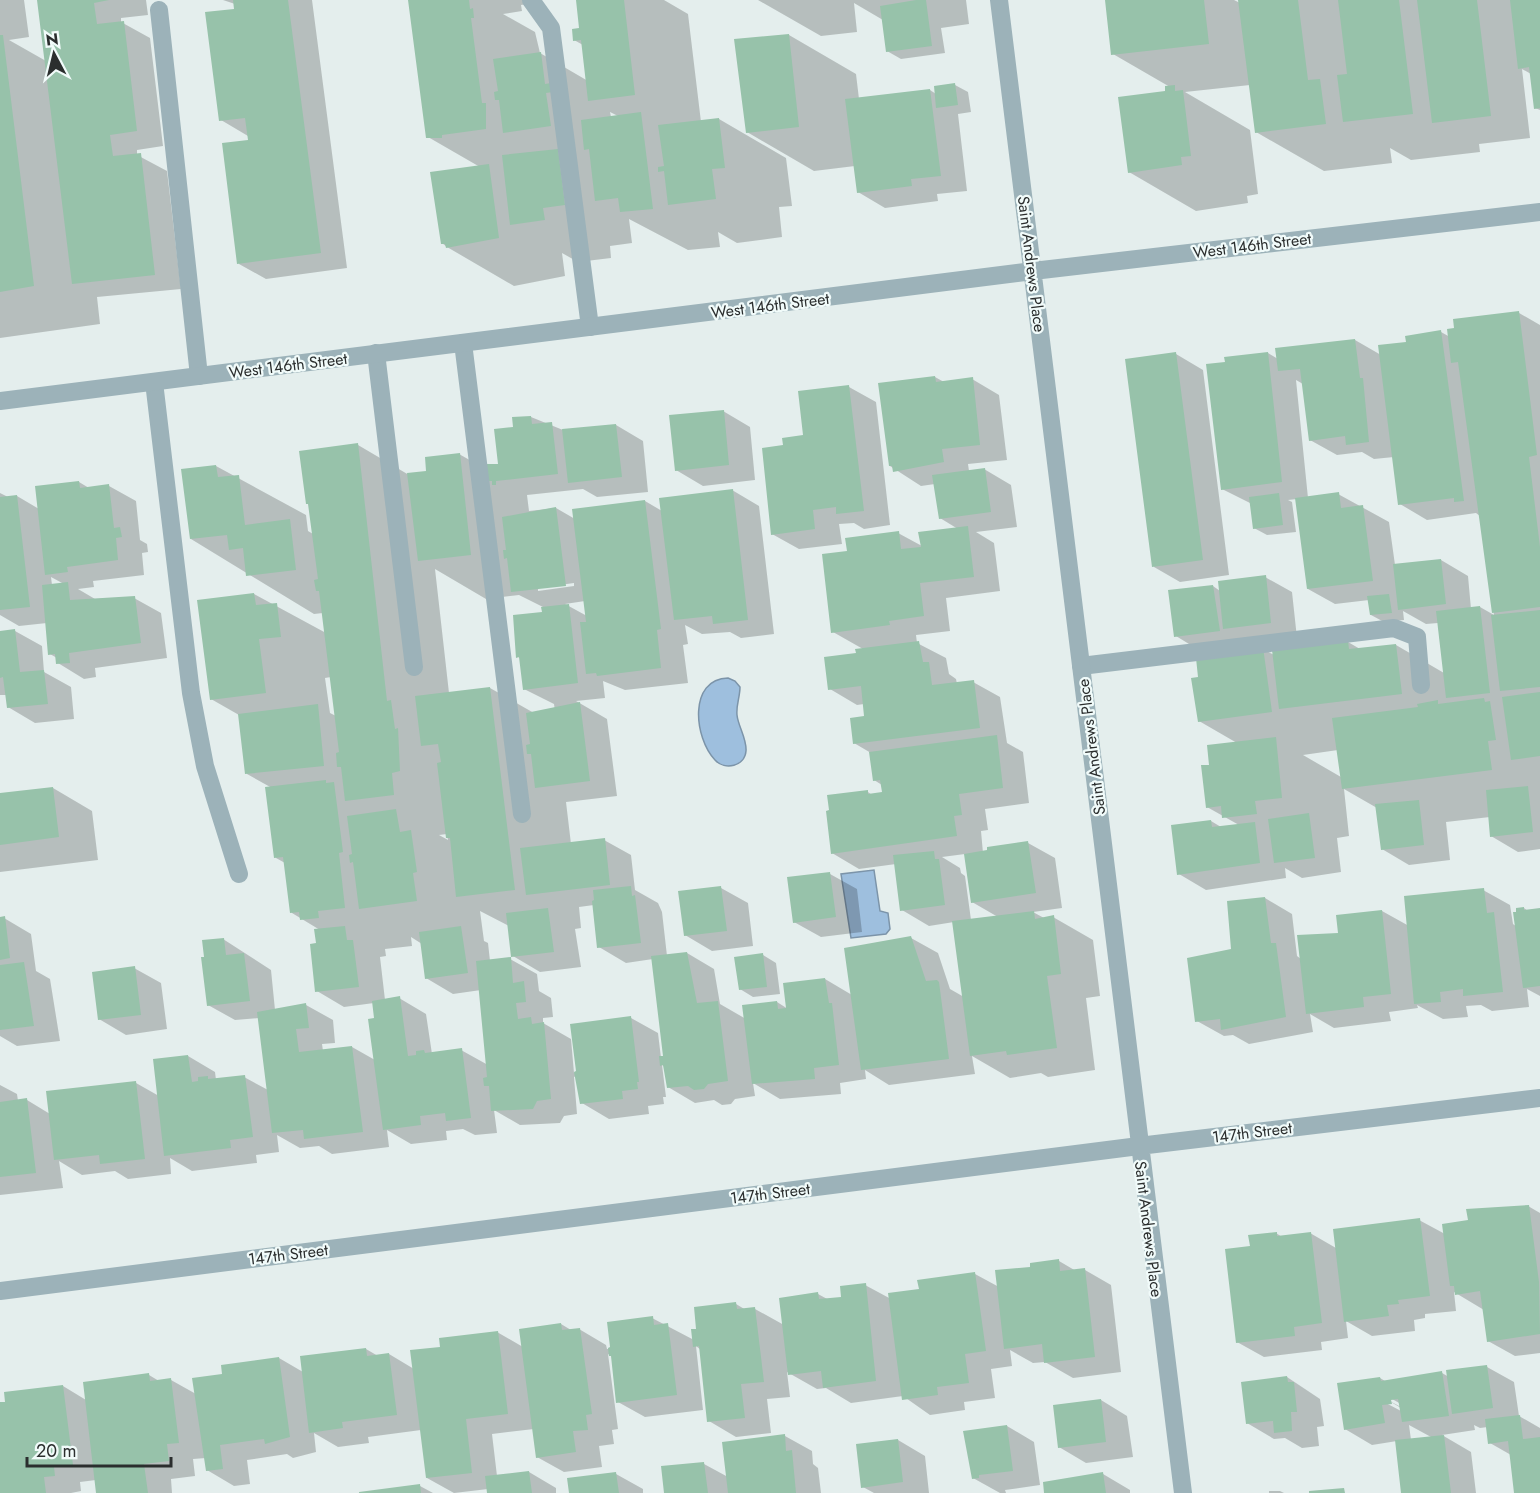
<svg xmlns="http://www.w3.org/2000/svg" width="1540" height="1493" viewBox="0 0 1540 1493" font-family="Jost,sans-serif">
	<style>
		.water { fill: #9ebfde; stroke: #7c94a9; stroke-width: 1.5 }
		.shadow { fill: #0003; fill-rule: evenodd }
		.building { fill: #97c2aa }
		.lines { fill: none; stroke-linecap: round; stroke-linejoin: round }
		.lane { stroke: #9cb2b9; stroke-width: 18 }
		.street { stroke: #9cb2b9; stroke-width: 18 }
		.labels { text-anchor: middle; stroke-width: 4.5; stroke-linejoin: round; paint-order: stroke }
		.street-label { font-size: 16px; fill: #2b2e2e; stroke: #f1fbfa }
	</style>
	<rect width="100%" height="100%" fill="#e4eeed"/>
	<path class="water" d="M728,678L735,681L740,687C740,697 736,705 737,715C738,726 747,739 746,751C745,766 725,771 715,760C694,738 688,679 728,678Z
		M874,870L880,911L888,913L890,929L886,934L851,938L841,874Z"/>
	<path class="shadow" d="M0,0H24L29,37L9,40L46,61L39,0H146L148,15L121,18V22L150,38L163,146L137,150V155L167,171L181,289L97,297L100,324L0,338Z
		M223,0H312L347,268L266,279L239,264L249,141L248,136L221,120L236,10L235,4Z
		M415,0H537V3L521,5L522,11L503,14L535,32L540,53L588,81L583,45L574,40L581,29L577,0H664L688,14L701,122L719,119L786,158L792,206L779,207L782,237L737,243L718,232L720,247L688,250L629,219L632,243L610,246L611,258L578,262L562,253L565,276L514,286L447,247L442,243L480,167L428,137ZM610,112L618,116L611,117Z
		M758,0H966L969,24L941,28L945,53L901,59L887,51L883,20L854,3L857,32L821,36Z
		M1107,0H1234L1240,3V0H1540V110L1535,108L1531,74L1522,69L1530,138L1479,144L1480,152L1411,160L1390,148L1392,163L1324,171L1256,132L1250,85L1185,92L1250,130L1258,194L1247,196L1248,203L1196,211L1129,172L1170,87L1113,54Z
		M789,35L856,74L859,99L930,90L936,94L955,85L968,92L971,112L958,114L967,191L937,194L938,201L885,208L858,192L855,166L814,171L747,132Z
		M1519,313L1540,325V849L1518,852L1491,836L1490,817L1446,822L1450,860L1409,865L1382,849L1377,808L1344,789L1349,836L1337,838L1341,872L1302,878L1285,868L1286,878L1206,890L1179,874L1211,821L1221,827L1239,825L1207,807L1211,766L1237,743L1199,721L1263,649L1274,655L1348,642L1360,649L1396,645L1444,673L1438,623L1426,624L1403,611L1404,620L1384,622L1371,615L1369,600L1335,604L1308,589L1297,499L1288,500L1292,502L1296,532L1267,535L1254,528L1252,504L1222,489L1226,363L1268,353L1278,359L1355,340L1381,355L1441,332L1450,337ZM1296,380L1303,384L1310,440L1337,455L1362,452L1374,459L1394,457L1400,504L1427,520L1476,513L1480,516L1494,615L1480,607L1471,609L1468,576L1441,560L1395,565L1389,522L1338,494L1308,498ZM1338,750L1341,777L1303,755Z
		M1176,354L1203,370L1229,575L1180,582L1154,567Z
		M935,377L944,382L972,379L999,395L1007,460L968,464L969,471L984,469L1011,485L1017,527L976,532L994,543L1000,591L946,598L950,631L916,635L917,643L946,658L949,674L956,679L957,684L973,682L1000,697L1007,743L1023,752L1029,803L985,809L988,830L981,831L983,853L1028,843L1055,858L1062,908L1033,912L1044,918L1053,917L1093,940L1100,996L1086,998L1095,1070L1048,1077L1041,1073L1010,1078L972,1056L975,1074L889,1085L865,1070L866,1079L840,1083L841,1094L780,1099L753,1083L755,1096L735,1099L731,1104L722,1105L714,1100L695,1103L668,1087L665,1067L662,1065L666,1097H663L664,1104L648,1106L649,1114L609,1119L582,1103L576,1076L574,1077L577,1114L564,1116L560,1123L520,1125L494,1110L497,1133L475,1135L463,1129L446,1131L447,1140L411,1144L387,1130L389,1147L332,1154L319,1146L300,1148L277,1135L279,1152L256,1155L257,1163L192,1171L170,1158L171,1174L128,1179L115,1171L82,1175L59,1161L63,1188L0,1195V1085L17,1094L18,1101L27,1100L50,1114L136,1083L159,1096L188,1056L215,1072L216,1080L244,1077L268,1090L259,1018L235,1020L208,1005L223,939L271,970L275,1010L306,1005L333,1020L335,1043L322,1044L323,1051L352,1047L375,1060L374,1003L344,1007L317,991L320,930L292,913L285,863L276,858L272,788L247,774L239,715L211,699L254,594L326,633L323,613L314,614L191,539L216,466L306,515L308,531L313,534L358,445L409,475L427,472L459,454L489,471L499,465L515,428L531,417L563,430L616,425L643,441L648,492L597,497L583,489L527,495L529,511L556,508L575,519L574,510L645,501L662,511L732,490L759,506L774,634L741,638L730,632L702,634L685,625L688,644L683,645L688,683L625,690L603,681L605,698L576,701L607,719L617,796L566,802L571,844L604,840L631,855L635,890L658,903L662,912L667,956L687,953L714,969L720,1004L746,1019L777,1002L788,1009L825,979L852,995L911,938L938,953L950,989L964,997L954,922L929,926L902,910L896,864L859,869L832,853L868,792L872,795L883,793L882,785L874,780L871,753L854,743L866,717L864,704L857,705L830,689L863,649L833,632L848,552L898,533L922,546L958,529L940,518L935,484L921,486L890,466ZM435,569L486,599L519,595L543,607L544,613L518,657L520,658L524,689L554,704L555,711L534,713L490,688L449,693ZM574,583V586L538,591V588ZM585,601L587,616L565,604ZM331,677L336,716L330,713L325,678ZM447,834L448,840L439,835ZM965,854L972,902L998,917L971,920L965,876L961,873L960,868L942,857ZM594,905L599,947L626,963L653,959L665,1057L661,1058L658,1033L631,1018L578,1072L574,1073L571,1039L543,1023V1018L553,1017L551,998L539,991L537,974L510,959L490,961L488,943L484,941L480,911L509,926L513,956L540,972L581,967L575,929L581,928L579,907ZM411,937L422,944L426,978L453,994L481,990L488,1065L461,1050L432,1054L426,1014L399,998L385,1000L380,957L386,956L385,949L412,946Z
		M849,387L876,402L890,525L864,529L854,523L839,524L842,544L799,549L772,534L784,446L805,437Z
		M723,411L750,427L755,480L703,486L676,470Z
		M79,482L89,488L109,486L136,501L140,540L147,544L148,552L142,553L144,575L93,581L94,587L78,589L95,599L134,598L161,613L167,658L95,668L96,677L84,679L58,663L57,658L50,654L47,623L19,626L0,615V493L8,497L17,496L39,509ZM51,577L64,584L52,585Z
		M1265,577L1292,592L1297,638L1202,652L1176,636L1213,586L1220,591Z
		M15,631L42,646L44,672L71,687L74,719L35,723L8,707L6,695H0V632Z
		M53,788L92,811L98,860L0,872V795Z
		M830,874L857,889L862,932L821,937L794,922Z
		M721,888L748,903L753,946L712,951L685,935Z
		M1483,890L1510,905L1513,924L1517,927L1524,908L1528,911L1540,909V996L1527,989L1529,1007L1492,1011L1481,1005L1466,1006L1468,1017L1443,1019L1417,1005L1418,1008L1389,1012L1391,1021L1334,1028L1310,1014L1313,1032L1249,1044L1233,1035L1224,1036L1197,1021L1233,950L1265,898L1292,914L1297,956L1301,959L1340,934L1338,917L1382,911L1409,926Z
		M4,918L31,934L36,971L50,979L60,1041L17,1046L0,1036V919Z
		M763,955L776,963L780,994L753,997L740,989Z
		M134,968L161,983L167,1029L126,1035L99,1019Z
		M1528,1206L1540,1213V1353L1515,1356L1488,1341L1484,1310L1454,1292L1456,1311L1425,1314V1318L1414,1320L1415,1331L1372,1336L1346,1321L1348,1338L1321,1342L1322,1350L1264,1357L1237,1342L1251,1248L1276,1233L1282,1237L1310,1233L1336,1248L1419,1220L1445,1234Z
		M1059,1261L1076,1271L1085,1270L1111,1285L1121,1372L1073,1378L1045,1362L1033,1363L1010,1350L1012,1366L991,1369L995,1398L964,1402L965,1410L930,1415L903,1396L851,1403L826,1388L817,1389L787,1372L790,1397L767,1399L771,1433L736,1437L709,1421L701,1350L696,1346L703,1410L645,1417L618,1402L613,1357L608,1354L618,1429L612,1430L614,1444L599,1446L602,1467L564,1472L537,1457L534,1429L492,1434L497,1476L529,1472L556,1488V1493H489L488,1489L454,1493L427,1478L421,1430L368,1437L369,1443L338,1447L314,1433L316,1452L293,1458L287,1454L247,1460L250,1484L234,1486L207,1470L206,1458L193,1459L195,1476L171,1479L172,1493H98L96,1480L80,1482L81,1491L71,1493H0V1404L63,1386L86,1400L149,1375L159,1381L171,1380L196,1394L224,1375L279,1358L303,1372L366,1349L378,1356L389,1354L414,1369L442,1348L497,1332L523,1347L561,1324L571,1330L579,1329L606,1345L607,1349H612L652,1318L694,1340L698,1330L736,1304L746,1310L755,1309L784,1325L818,1294L829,1300L843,1298L865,1285L891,1299L975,1274L999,1287L1032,1268Z
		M1487,1367L1514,1382L1519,1416L1540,1428V1493H1516L1511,1455L1490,1443L1488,1427L1480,1428L1474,1425L1475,1430L1442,1435L1471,1452L1476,1493H1403L1397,1441L1372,1445L1345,1429L1380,1378L1385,1381L1442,1373L1449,1377ZM1385,1395L1401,1404V1407L1384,1398ZM1386,1399L1401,1408V1411L1384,1402ZM1409,1425L1431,1437L1411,1440Z
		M1287,1377L1320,1399L1324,1426L1317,1427L1319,1446L1302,1448L1285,1438L1274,1439L1247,1423Z
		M1101,1400L1127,1416L1133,1457L1086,1463L1059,1447Z
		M1007,1426L1034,1442L1040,1485L1005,1490L1006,1493H1000L973,1478Z
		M785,1436L812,1451L813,1464L818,1468L821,1493H666L704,1464L728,1477Z
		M898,1440L925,1456L929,1493H874L863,1487Z
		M616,1474L643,1489V1493H571Z
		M1103,1474L1130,1490V1493H1046Z
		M420,1486L433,1493H359Z
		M1269,1491H1280L1284,1493H1269Z"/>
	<path class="building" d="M37,0H109L94,3L97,24L124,21L137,131L110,135L113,156L141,153L155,275L72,284Z
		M233,0H288L321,253L237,264L222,143L248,140L245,118L219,121L205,12L234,9Z
		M408,0H469L470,9L473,8L474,18H471L482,103H486V129L442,135V138H426Z
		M576,0H624L635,95L588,101L581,40L573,41L572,29L579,28Z
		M916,0H926L932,46L886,52L880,6Z
		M1105,0H1204L1209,44L1111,55Z
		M1238,0H1298L1308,80L1320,79L1326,124L1255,133Z
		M1338,0H1399L1413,114L1343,122L1337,75L1347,74Z
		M1417,0H1477L1491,116L1432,123Z
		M1510,0H1540V108L1534,109L1529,67L1518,69Z
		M789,34L799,127L746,133L734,39Z
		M0,35H3L34,286L0,292Z
		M541,52L545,84L551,83L553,92L546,93L551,126L503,133L499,100H495L494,92L498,91L493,59Z
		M955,83L958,105L936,108L934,86Z
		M1175,85V91L1183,90L1191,156L1181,157L1182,165L1128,173L1118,97L1165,91V86Z
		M930,89L941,176L911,179L912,186L857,193L845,99Z
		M641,112L653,209L620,212L618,198L595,201L589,149L584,150L581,120Z
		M719,118L725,168L712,169L716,199L668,205L664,171L658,172V167L664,166L658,125Z
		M558,149L565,205L543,208L545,220L510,225L502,155Z
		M489,164L499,238L446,248L445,244H441L430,172Z
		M1519,311L1537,455L1529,457L1540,547V607L1492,613L1458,362L1451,363L1447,329L1454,328L1453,319Z
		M1441,330L1464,501L1454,502V498L1398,505L1378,345L1406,342L1405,336Z
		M1355,339L1360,378H1363L1369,442L1346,445L1345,436L1309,441L1300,369L1278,371L1275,348Z
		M1176,352L1203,560L1152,567L1125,359Z
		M1268,352L1282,482L1221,490L1206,364L1225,362L1224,357Z
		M935,376L936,382L973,377L980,445L942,449L944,462L893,472L892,466H889L878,383Z
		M849,385L864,511L836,514V507L813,510L815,529L771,535L762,448L783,445L782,438L803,435L798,391Z
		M724,410L729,465L675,471L669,415Z
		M531,416L532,424L552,422L558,474L496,481V485H492V481H488L486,464H498L494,429L513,427L512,417Z
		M616,424L622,477L568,483L562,429Z
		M358,443L387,701L391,700L395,729L398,728L400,771L392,773L394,795L345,801L341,767H337L336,753L339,752L319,591H316L314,580L318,579L308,504H306L299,451Z
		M460,453L471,555L418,561L407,473L426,471L425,457Z
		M216,465L218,477L239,475L245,525L290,519L296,570L246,576L243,548L229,550L227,535L190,539L181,469Z
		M985,468L991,512L939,519L932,475Z
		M79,481L80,488L109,484L114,528L120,527L122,537L116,538L118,560L67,567L68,572L45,575L35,486Z
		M733,489L748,620L713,624L712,616L674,620L659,498Z
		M1339,492L1341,508L1363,505L1373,581L1307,589L1295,498Z
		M1279,493L1283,525L1253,529L1249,497Z
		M17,495L30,607L0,610V497Z
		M645,500L661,629L657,630L661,668L597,676L596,673L586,674L580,622H586L572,509Z
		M556,507L566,586L511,592L507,558L504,559L503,550H506L502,517Z
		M968,526L974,577L920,583L924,616L889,621L890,625L831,633L822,554L847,551L845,538L899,531L901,549L921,547L918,532Z
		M1441,559L1446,604L1398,610L1393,564Z
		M1266,575L1271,623L1223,629L1218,581Z
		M68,582L70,600L135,596L141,643L69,653L70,663L56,664L55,654L48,655L42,585Z
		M1213,585L1220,631L1174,637L1168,590Z
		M254,593L256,605L277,603L281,637L259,639L266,693L210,700L197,600Z
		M1389,594L1392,613L1370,615L1367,596Z
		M569,604L578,683L523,690L519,657L516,658L513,615L542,612L541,607Z
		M1480,606L1490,693L1446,698L1436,611Z
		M1540,610V687L1500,691L1491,615Z
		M15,629L20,672L44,670L48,704L7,708L3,677L0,678V631Z
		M919,641L923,662H929L932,685L974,680L980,728L853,744L850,718L864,716L861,686L828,690L824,657L856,653L855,649Z
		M1348,641L1349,649L1396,644L1402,694L1279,709L1272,650Z
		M1263,647L1272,712L1198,722L1191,678L1198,677L1196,658Z
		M490,687L515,890L456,897L450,838H446L437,763L441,762L438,744L421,746L415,696Z
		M1540,692V756L1511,760L1502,697Z
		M1484,698L1485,702L1490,701L1496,740L1488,741L1492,770L1342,789L1332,718L1418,707L1417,704L1438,700V704Z
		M580,702L590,781L535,788L531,754H527L526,745L530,744L526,713Z
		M318,704L324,766L245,774L238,714Z
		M997,735L1003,788L959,794L962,815L954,816L957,836L831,854L826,811L829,810L827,795L868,790V794L882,792L880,780L873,781L869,752Z
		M1276,737L1282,798L1255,801L1257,814L1222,818L1221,806L1206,808L1201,765H1209L1207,745Z
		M326,780V783L334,782L343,852L339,853L345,908L318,911L319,918L300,920L299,912L290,913L283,857L274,858L265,787Z
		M1528,786L1533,832L1490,837L1486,790Z
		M53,787L59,837L0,845V793Z
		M1419,800L1424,845L1381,850L1375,804Z
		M396,809L400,832L411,830L417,872L413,873L417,901L359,909L353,862L350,863L349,855L352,854L347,816Z
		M1309,813L1315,858L1274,863L1268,819Z
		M1211,820L1212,827L1255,822L1260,863L1177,875L1171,825Z
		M605,838L610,885L526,895L520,848Z
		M1028,841L1036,893L971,903L964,854L987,850V847Z
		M934,851L935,859H939L945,905L900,911L893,855Z
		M830,872L836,917L793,923L787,877Z
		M631,886L632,896L635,895L641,943L597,948L592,901L594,900L593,890Z
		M721,886L727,931L684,936L678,891Z
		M1484,888L1487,913L1494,912L1503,992L1463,996V989L1440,992L1441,1002L1414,1004L1404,896Z
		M1265,897L1271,943H1276L1286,1017L1221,1030L1220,1019L1195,1022L1187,958L1231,949L1227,901Z
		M1524,907V910L1540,908V986L1523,988L1513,912H1516V908Z
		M548,908L554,952L511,957L506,913Z
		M1382,910L1391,994L1363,997L1364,1007L1306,1014L1297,935L1338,933L1336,915Z
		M1034,911L1035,919L1054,915L1061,974L1047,976L1057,1048L1007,1055L1006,1051L970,1056L952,921Z
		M5,916L10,958L0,960V917Z
		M345,926L347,940H353L359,987L315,992L310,944L316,943L314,929Z
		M461,926L468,973L425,979L419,932Z
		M911,936L926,981L937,980L939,982L949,1059L861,1070L844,948Z
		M224,938L226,955L244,953L250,1001L207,1006L201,957H204L202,940Z
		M687,952L697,1003L718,1001L728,1081L708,1084L704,1089L694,1090L688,1086L667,1088L663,1065L660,1066L659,1056H663L651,956Z
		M763,953L767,987L739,990L734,957Z
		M511,957L513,983L524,981L526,1002L516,1003L518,1019L531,1017L532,1024L544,1022L551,1099L537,1101L533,1109L491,1111L489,1086H484L483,1078L487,1077L476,961Z
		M24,962L34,1026L0,1030V965Z
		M135,966L141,1015L98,1020L92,972Z
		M825,978L829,1003H832L839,1065L814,1068L815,1079L752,1084L742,1005L777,1001L778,1009L786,1008L783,983Z
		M400,996L408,1056L416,1055V1051L424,1050L425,1053L462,1048L471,1118L446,1121L445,1113L420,1116L421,1125L383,1130L368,1019L374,1018L372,1001Z
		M306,1003L309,1028L296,1029L299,1052L352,1046L363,1132L304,1139L303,1130L272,1133L257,1012Z
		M631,1016L639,1082H637L638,1089L622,1091L623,1099L580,1104L574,1072L576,1071L570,1024Z
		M188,1055L192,1082L198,1081V1077L208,1076V1079L245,1075L253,1137L230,1140L231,1148L164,1156L153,1059Z
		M136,1081L145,1159L100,1164L99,1155L54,1160L46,1091Z
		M27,1098L36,1173L0,1177V1102Z
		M1529,1205L1539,1282L1540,1334L1487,1342L1480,1291L1455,1295L1454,1286H1450L1442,1224L1468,1220L1466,1209Z
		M1420,1218L1430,1296L1398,1300L1399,1304L1387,1305L1389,1316L1344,1322L1333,1229Z
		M1277,1232V1236L1311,1232L1322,1323L1294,1327L1295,1336L1236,1343L1225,1249L1250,1246L1248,1235Z
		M1059,1259L1060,1271L1085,1268L1095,1357L1044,1363L1042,1344L1004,1349L995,1270L1030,1267V1263Z
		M975,1272L986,1351L965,1354L969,1383L937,1387L938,1395L902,1400L888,1293L919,1289L917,1280Z
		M866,1283L876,1381L823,1388L821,1371L788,1375L779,1298L818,1292L819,1299L841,1297L840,1286Z
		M736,1302L737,1309L755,1307L764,1382L741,1384L745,1418L707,1422L699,1346L693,1347L691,1329H696L694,1307Z
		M653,1316L654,1325L668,1323L677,1395L616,1403L611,1356H609L608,1348L610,1347L607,1322Z
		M561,1323L562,1330L580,1328L592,1414L586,1415L588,1430L573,1431L576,1452L536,1458L519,1329Z
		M498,1331L508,1414L466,1419L472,1473L426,1478L410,1350L440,1347L439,1338Z
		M366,1348L367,1356L389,1353L397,1415L342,1422L343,1428L309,1433L300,1356Z
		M279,1357L290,1437L265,1444L264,1439L220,1445L223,1469L206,1471L192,1378L222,1374L221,1365Z
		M1487,1365L1493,1408L1452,1414L1446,1370Z
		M1442,1371L1449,1416L1402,1422L1398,1399L1391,1400L1392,1404L1382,1405L1385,1423L1344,1430L1337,1383L1380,1377L1381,1381Z
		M149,1373L150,1381L171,1378L179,1443L167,1444L169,1461L144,1464L148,1493H96L83,1382Z
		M1287,1376L1288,1382H1294L1297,1412H1291L1292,1431L1274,1433L1273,1421L1246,1424L1241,1382Z
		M63,1385L73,1465L54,1467L55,1476L44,1477L46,1493H0V1402H5L4,1392Z
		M1101,1399L1106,1442L1058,1448L1053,1405Z
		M1520,1415L1523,1439L1540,1437V1493H1514L1508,1441L1488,1444L1485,1419Z
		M1007,1425L1013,1471L979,1475V1478L972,1479L963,1431Z
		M785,1434L786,1451L792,1450L796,1493H728L722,1442Z
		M1444,1435L1451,1493H1401L1395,1440Z
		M898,1439L903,1482L861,1488L856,1444Z
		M704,1462L708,1493H664L661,1466Z
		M529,1471L532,1493H487L485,1476Z
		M616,1472L619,1493H569L567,1478Z
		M1103,1472L1106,1493H1044L1043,1482Z
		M420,1484L421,1493H359V1492Z
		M1344,1488L1345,1493H1309V1491Z"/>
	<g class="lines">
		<path class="lane" d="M531,0L551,28L590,327
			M159,10L199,376
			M463,343L522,814
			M376,353L414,667
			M154,382L191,693L205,766L239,874
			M1081,666L1394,628L1417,637L1421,685"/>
		<path class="street" d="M999,0L1183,1493
			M0,401L1033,271L1540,212
			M0,1291L1139,1146L1540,1098"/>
	</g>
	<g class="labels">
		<g class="street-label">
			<text transform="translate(1252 245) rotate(-7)" y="6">West 146th Street</text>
			<text transform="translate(1032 264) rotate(83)" y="6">Saint Andrews Place</text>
			<text transform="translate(770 305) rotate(-7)" y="6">West 146th Street</text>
			<text transform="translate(288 365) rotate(-7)" y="6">West 146th Street</text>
			<text transform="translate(1091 747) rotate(-97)" y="6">Saint Andrews Place</text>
			<text transform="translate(1252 1132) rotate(-7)" y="6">147th Street</text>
			<text transform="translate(770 1193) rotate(-7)" y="6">147th Street</text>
			<text transform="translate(1149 1229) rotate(83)" y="6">Saint Andrews Place</text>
			<text transform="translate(288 1254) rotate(-7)" y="6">147th Street</text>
		</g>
	</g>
	<g transform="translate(54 54) rotate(353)" stroke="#f1fbfa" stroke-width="4.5" paint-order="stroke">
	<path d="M0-4.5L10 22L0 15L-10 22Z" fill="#2b2e2e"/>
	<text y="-9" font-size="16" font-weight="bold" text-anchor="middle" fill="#2b2e2e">N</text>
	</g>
	<path d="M27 1457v9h144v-9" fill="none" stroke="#2b2e2e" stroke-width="3"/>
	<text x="36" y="1457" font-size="18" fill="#2b2e2e" stroke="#f1fbfa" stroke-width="4.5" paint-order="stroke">20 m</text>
</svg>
